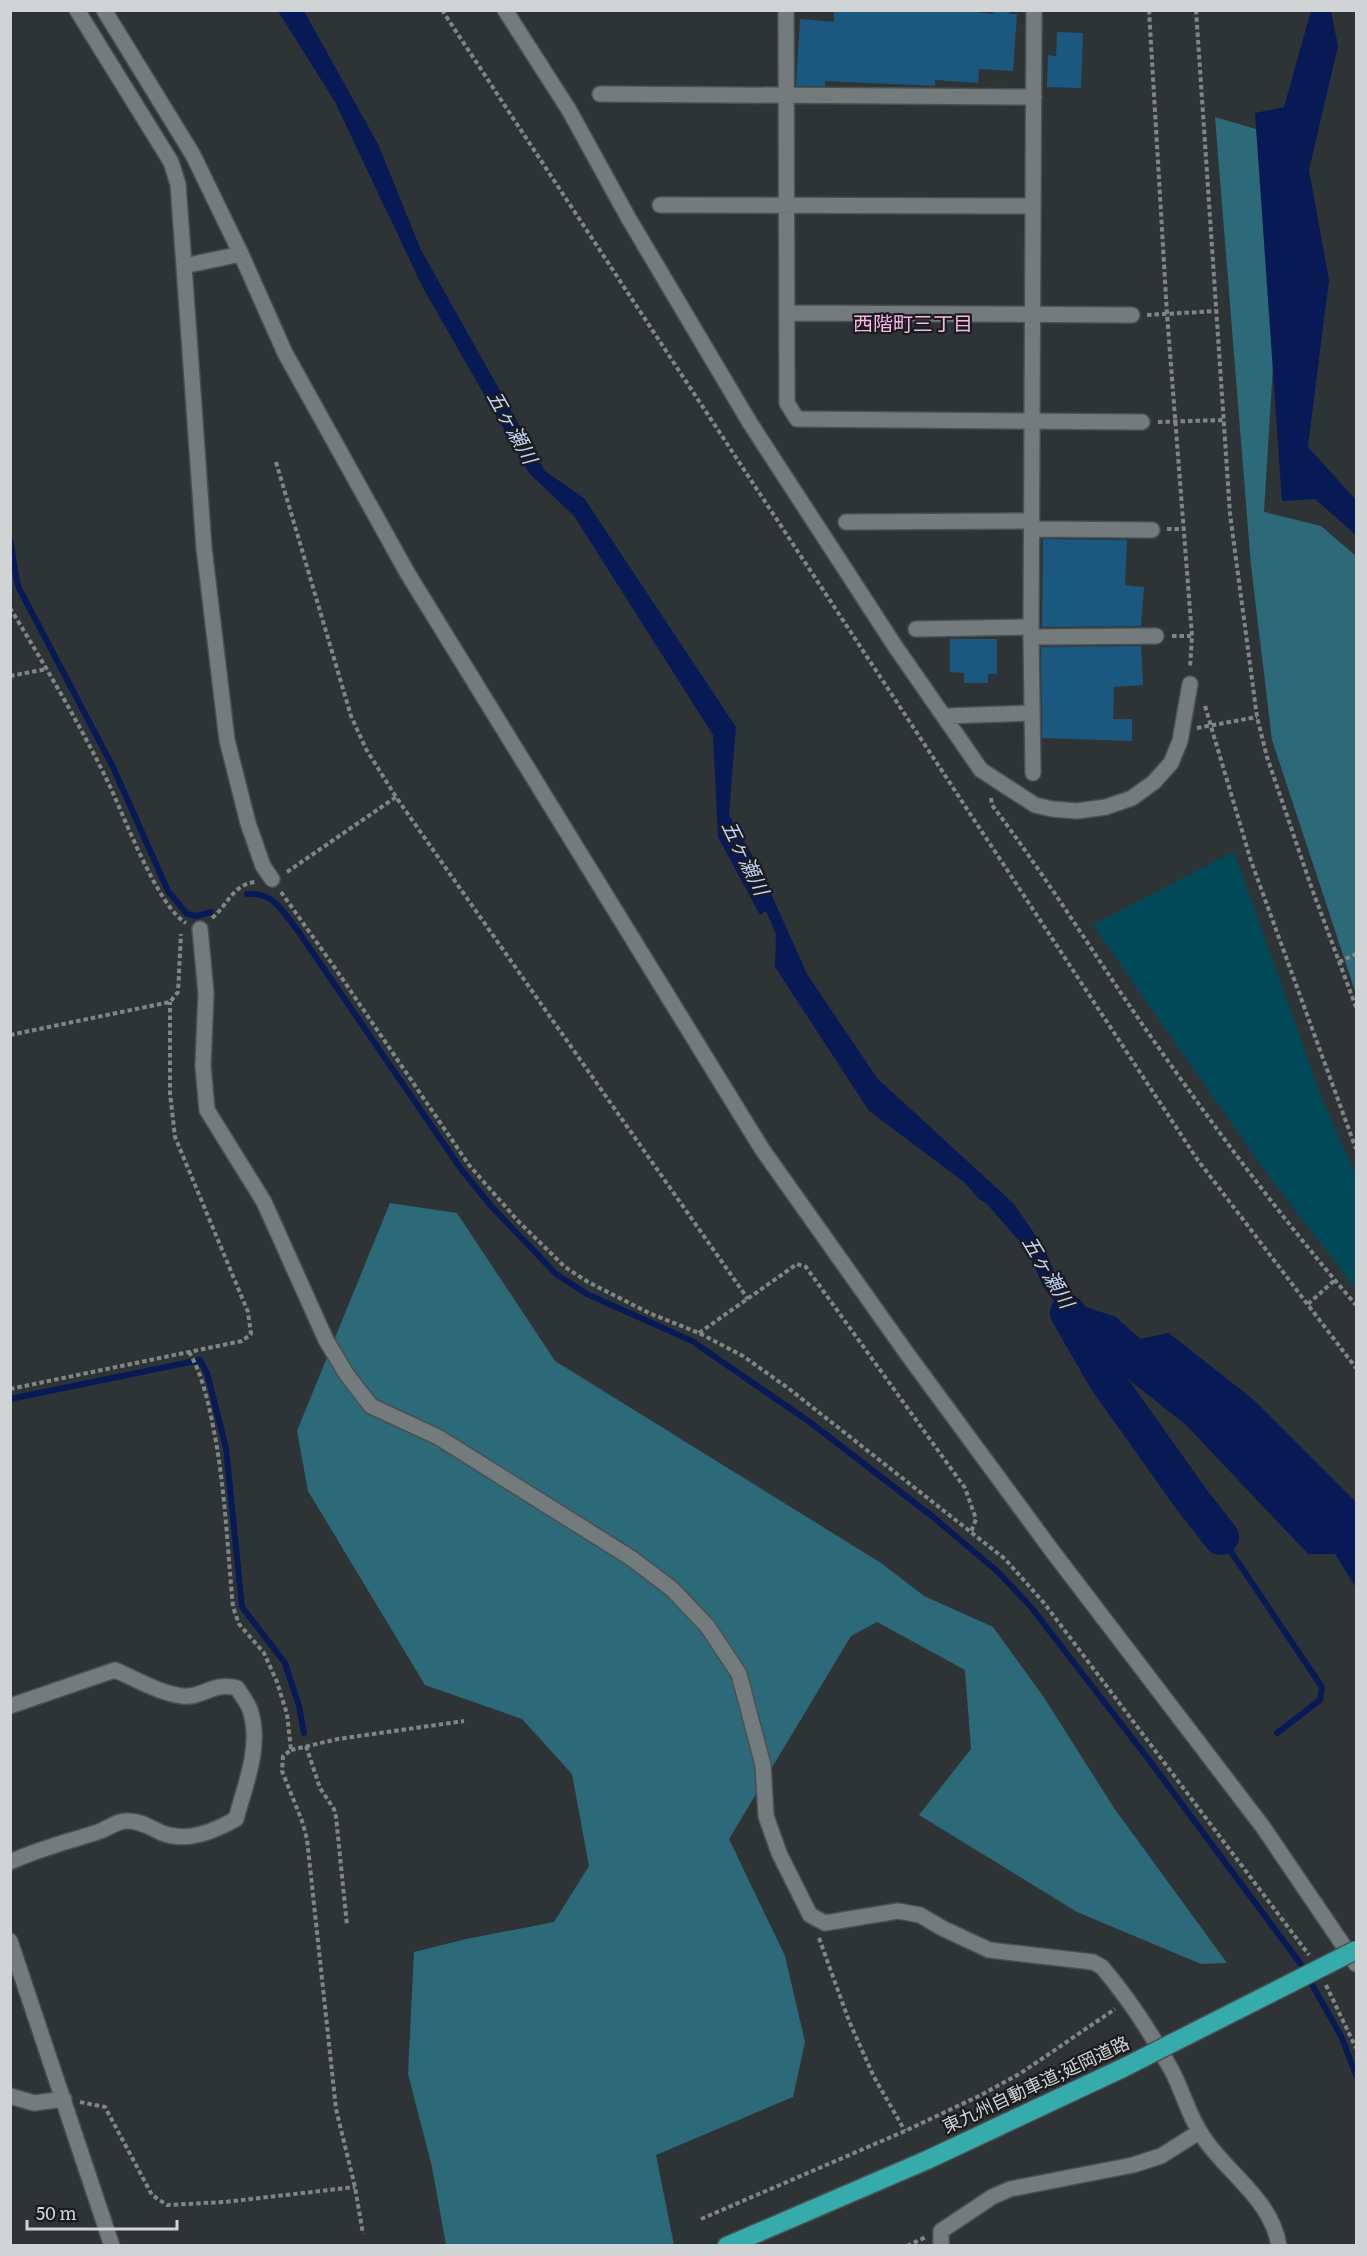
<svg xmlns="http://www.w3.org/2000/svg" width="1367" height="2256" viewBox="0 0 1367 2256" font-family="Literata,'Noto Sans JP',serif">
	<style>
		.green { fill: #014958 }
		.forest { fill: #2c6979 }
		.water { fill: #071a56 }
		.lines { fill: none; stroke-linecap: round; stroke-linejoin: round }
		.stream { stroke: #071a56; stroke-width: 6 }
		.river { stroke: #071a56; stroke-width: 36 }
		.building { fill: #1a5880 }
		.street-casing { stroke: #4a5051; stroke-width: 18 }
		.secondary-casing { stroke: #4a5051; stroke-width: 18 }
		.highway-casing { stroke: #4a5051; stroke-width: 21 }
		.path { stroke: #808586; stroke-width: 4; stroke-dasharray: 4.5 3; stroke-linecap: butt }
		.street { stroke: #747b7d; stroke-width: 15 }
		.secondary { stroke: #747b7d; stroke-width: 15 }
		.highway { stroke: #35acab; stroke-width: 18 }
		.highway-bridge-casing { stroke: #4a5051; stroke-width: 21; stroke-linecap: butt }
		.highway-bridge { stroke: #35acab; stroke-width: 18 }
		.labels { text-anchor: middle; stroke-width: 4.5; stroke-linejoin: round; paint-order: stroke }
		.street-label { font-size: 18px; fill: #d1d4d5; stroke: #191b1c }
		.neighbourhood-label { font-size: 20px; fill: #fab7e8; stroke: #191b1c }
		.water-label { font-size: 20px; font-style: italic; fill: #c0d2f8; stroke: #191b1c }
	</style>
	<rect width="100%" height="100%" fill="#2e3436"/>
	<path class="green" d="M1234,851L1320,1094L1356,1176V1289L1262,1167L1093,925Z"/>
	<path class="forest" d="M1215,117L1287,138L1264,512L1321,526L1356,556V994L1272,740L1251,566Z
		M390,1203L457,1213L555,1361L881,1563L924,1596L993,1627L1043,1696L1114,1808L1227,1963L1201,1964L1077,1912L919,1815L971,1749L965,1670L877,1622L851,1636L729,1839L785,1956L805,2042L793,2097L656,2155L674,2245H446L432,2167L408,2074L414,1952L466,1939L554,1922L589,1866L572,1774L522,1719L425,1685L308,1491L297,1431Z"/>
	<path class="water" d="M278,11H304L378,144L421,250L545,471L584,498L736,727L729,815L760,869L807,974L877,1078L1014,1204L1045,1249L1065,1300L1116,1317L1140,1339L1169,1333L1255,1401L1356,1502V1588L1335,1554H1308L1186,1425L1113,1367L1063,1314L1043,1286L1027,1250L987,1204L979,1199L964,1182L869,1111L775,967L776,934L766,911L760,915L718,837L713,735L574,516L529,473L423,288L335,102Z
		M1311,11H1331L1338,46L1309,170L1329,280L1308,447L1356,500V535L1315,499L1282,501L1255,113L1284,107Z"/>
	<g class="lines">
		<path class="stream" d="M10,539L17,582L20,590L113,767L168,891L187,914L197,916L211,912
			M247,894C274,892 283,912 298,931L461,1169L492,1207L556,1274L587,1294L692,1341L811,1423L933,1517L997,1571L1031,1607L1149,1760L1300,1963L1342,2038L1356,2075
			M10,1399L200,1360L207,1373L226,1448L242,1607L285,1663L299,1706L304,1733
			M1221,1537L1322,1687L1320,1700L1277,1733"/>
		<path class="river" d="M1068,1313L1106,1379L1192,1500L1221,1537"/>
	</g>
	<path class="building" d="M834,10H961L993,14V10H1010L1009,14H1017L1013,71L979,69L978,83L935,80V86L825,81V86H796L800,19L834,22Z
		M1057,32L1083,33L1081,88L1047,87L1048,55L1056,56Z
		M1043,539L1127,540L1125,585L1144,587L1141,626L1042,627Z
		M950,639H997V674H988V683H964V673L950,672Z
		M1141,646L1143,685L1114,687L1113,719H1132V741L1042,738L1041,647Z"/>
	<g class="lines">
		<g class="street-casing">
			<path id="street" d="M77,10L171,162L178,184L184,266
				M505,10L569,110L629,219L750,423L895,646L981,770L1035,805L1052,809L1077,811L1106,807L1132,798L1154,782L1171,763L1180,741L1190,684
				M786,10L787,403L797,419L1142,422
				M600,94L1034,97
				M660,205L1033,206
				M241,254L184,266L204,548L227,740L248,823L263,866L272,879
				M787,313L1132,315
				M846,522L1032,521
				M1032,529L1152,530
				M916,629L1031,627
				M1031,637L1156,636
				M946,716L1031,713
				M1033,773L1031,637L1034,10
				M200,929L206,993L203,1066L207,1110L264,1202L326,1340L347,1375L371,1406L438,1437L631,1558L672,1589L708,1627L739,1674L763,1765L766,1816L779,1853L810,1915L825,1923L898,1911L920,1915L942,1928L989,1950L1093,1962L1102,1967C1129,1999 1152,2034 1172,2071C1184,2094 1190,2120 1206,2141C1230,2175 1272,2201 1279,2246
				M10,1706L115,1670C136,1679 159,1693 182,1696C201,1699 214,1681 237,1688C242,1696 249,1704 251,1713C261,1748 245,1785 236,1819C214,1831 188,1843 162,1833C151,1828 141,1821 128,1821C118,1820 107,1829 98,1832C67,1842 41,1848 10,1862
				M10,2096L34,2103L64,2099
				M941,2246V2231L992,2197L1010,2189L1133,2165L1161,2156L1199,2132"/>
		</g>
		<g class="secondary-casing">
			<path id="secondary" d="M104,10L193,155L241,254L285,353L408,574L762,1149L908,1355L1053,1552L1263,1827L1356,1964
				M10,1941L112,2246"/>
		</g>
		<g class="highway-casing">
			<path id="highway" d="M727,2246L927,2160L1123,2068"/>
		</g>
		<path class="path" d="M442,10L1197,1159L1356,1368
			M1149,10L1167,314L1192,636L1190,668
			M1196,10L1230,514L1257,717L1267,757L1312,889L1356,1007
			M1147,315L1216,311
			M1158,422L1223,420
			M276,462L351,716L366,749L396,797L748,1299
			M1167,529H1184
			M10,608C44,664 78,721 107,780C123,813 157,906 186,923
			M1172,636H1191
			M10,676L47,669
			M1205,706L1251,861L1356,1149
			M1197,728L1257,717
			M991,798L992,805C1048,879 1096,958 1149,1034C1214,1127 1282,1219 1356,1305
			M287,872L396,797
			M281,892L335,968L469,1165L518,1221L565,1267L588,1282L649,1313L699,1333L743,1356L788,1388L1005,1559L1044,1603L1309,1955
			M212,918C228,905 232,885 255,882
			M1339,962L1356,954
			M10,1035L170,1002L178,992L181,934
			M1308,1304L1335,1280
			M699,1333L797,1264L806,1267L965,1488L976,1519L971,1532
			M189,1352C201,1372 207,1397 212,1421C225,1482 227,1545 233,1607L239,1624L264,1653L277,1682L287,1714L291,1750L283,1756L282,1771L302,1821L307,1839L336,2109L355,2187L363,2234
			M10,1389L242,1341L251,1334L248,1312L175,1137L170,1093V1002
			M306,1746L320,1788L334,1809L336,1817L347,1925
			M291,1750L338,1739L464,1721
			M819,1938L849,2021L874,2077L905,2131
			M1326,1985L1356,2048
			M80,2102L105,2107L152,2195L167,2205L225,2202L355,2187
			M701,2219L905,2131L981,2095L1021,2073L1115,2009
			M907,2246L926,2237"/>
		<use href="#street" class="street"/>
		<use href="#secondary" class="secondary"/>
		<use href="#highway" class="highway"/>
		<g class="highway-bridge-casing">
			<path id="highway-bridge" d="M1123,2068L1356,1950"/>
		</g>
		<use href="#highway-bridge" class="highway-bridge"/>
	</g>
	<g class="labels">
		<g class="street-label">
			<text transform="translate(1036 2085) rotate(-25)" y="6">東九州自動車道;延岡道路</text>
		</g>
		<g class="neighbourhood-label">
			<text x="913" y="331">西階町三丁目</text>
		</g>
		<g class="water-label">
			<text transform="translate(512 427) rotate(61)" y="7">五ヶ瀬川</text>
			<text transform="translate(745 858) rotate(64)" y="7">五ヶ瀬川</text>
			<text transform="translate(1048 1272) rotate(59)" y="7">五ヶ瀬川</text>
		</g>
	</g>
	<rect width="1367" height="2256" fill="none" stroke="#d1d4d5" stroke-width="24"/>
	<path d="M27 2220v9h150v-9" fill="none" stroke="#d1d4d5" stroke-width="3"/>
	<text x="36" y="2220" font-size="18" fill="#d1d4d5" stroke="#191b1c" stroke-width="4.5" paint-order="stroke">50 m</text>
</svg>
